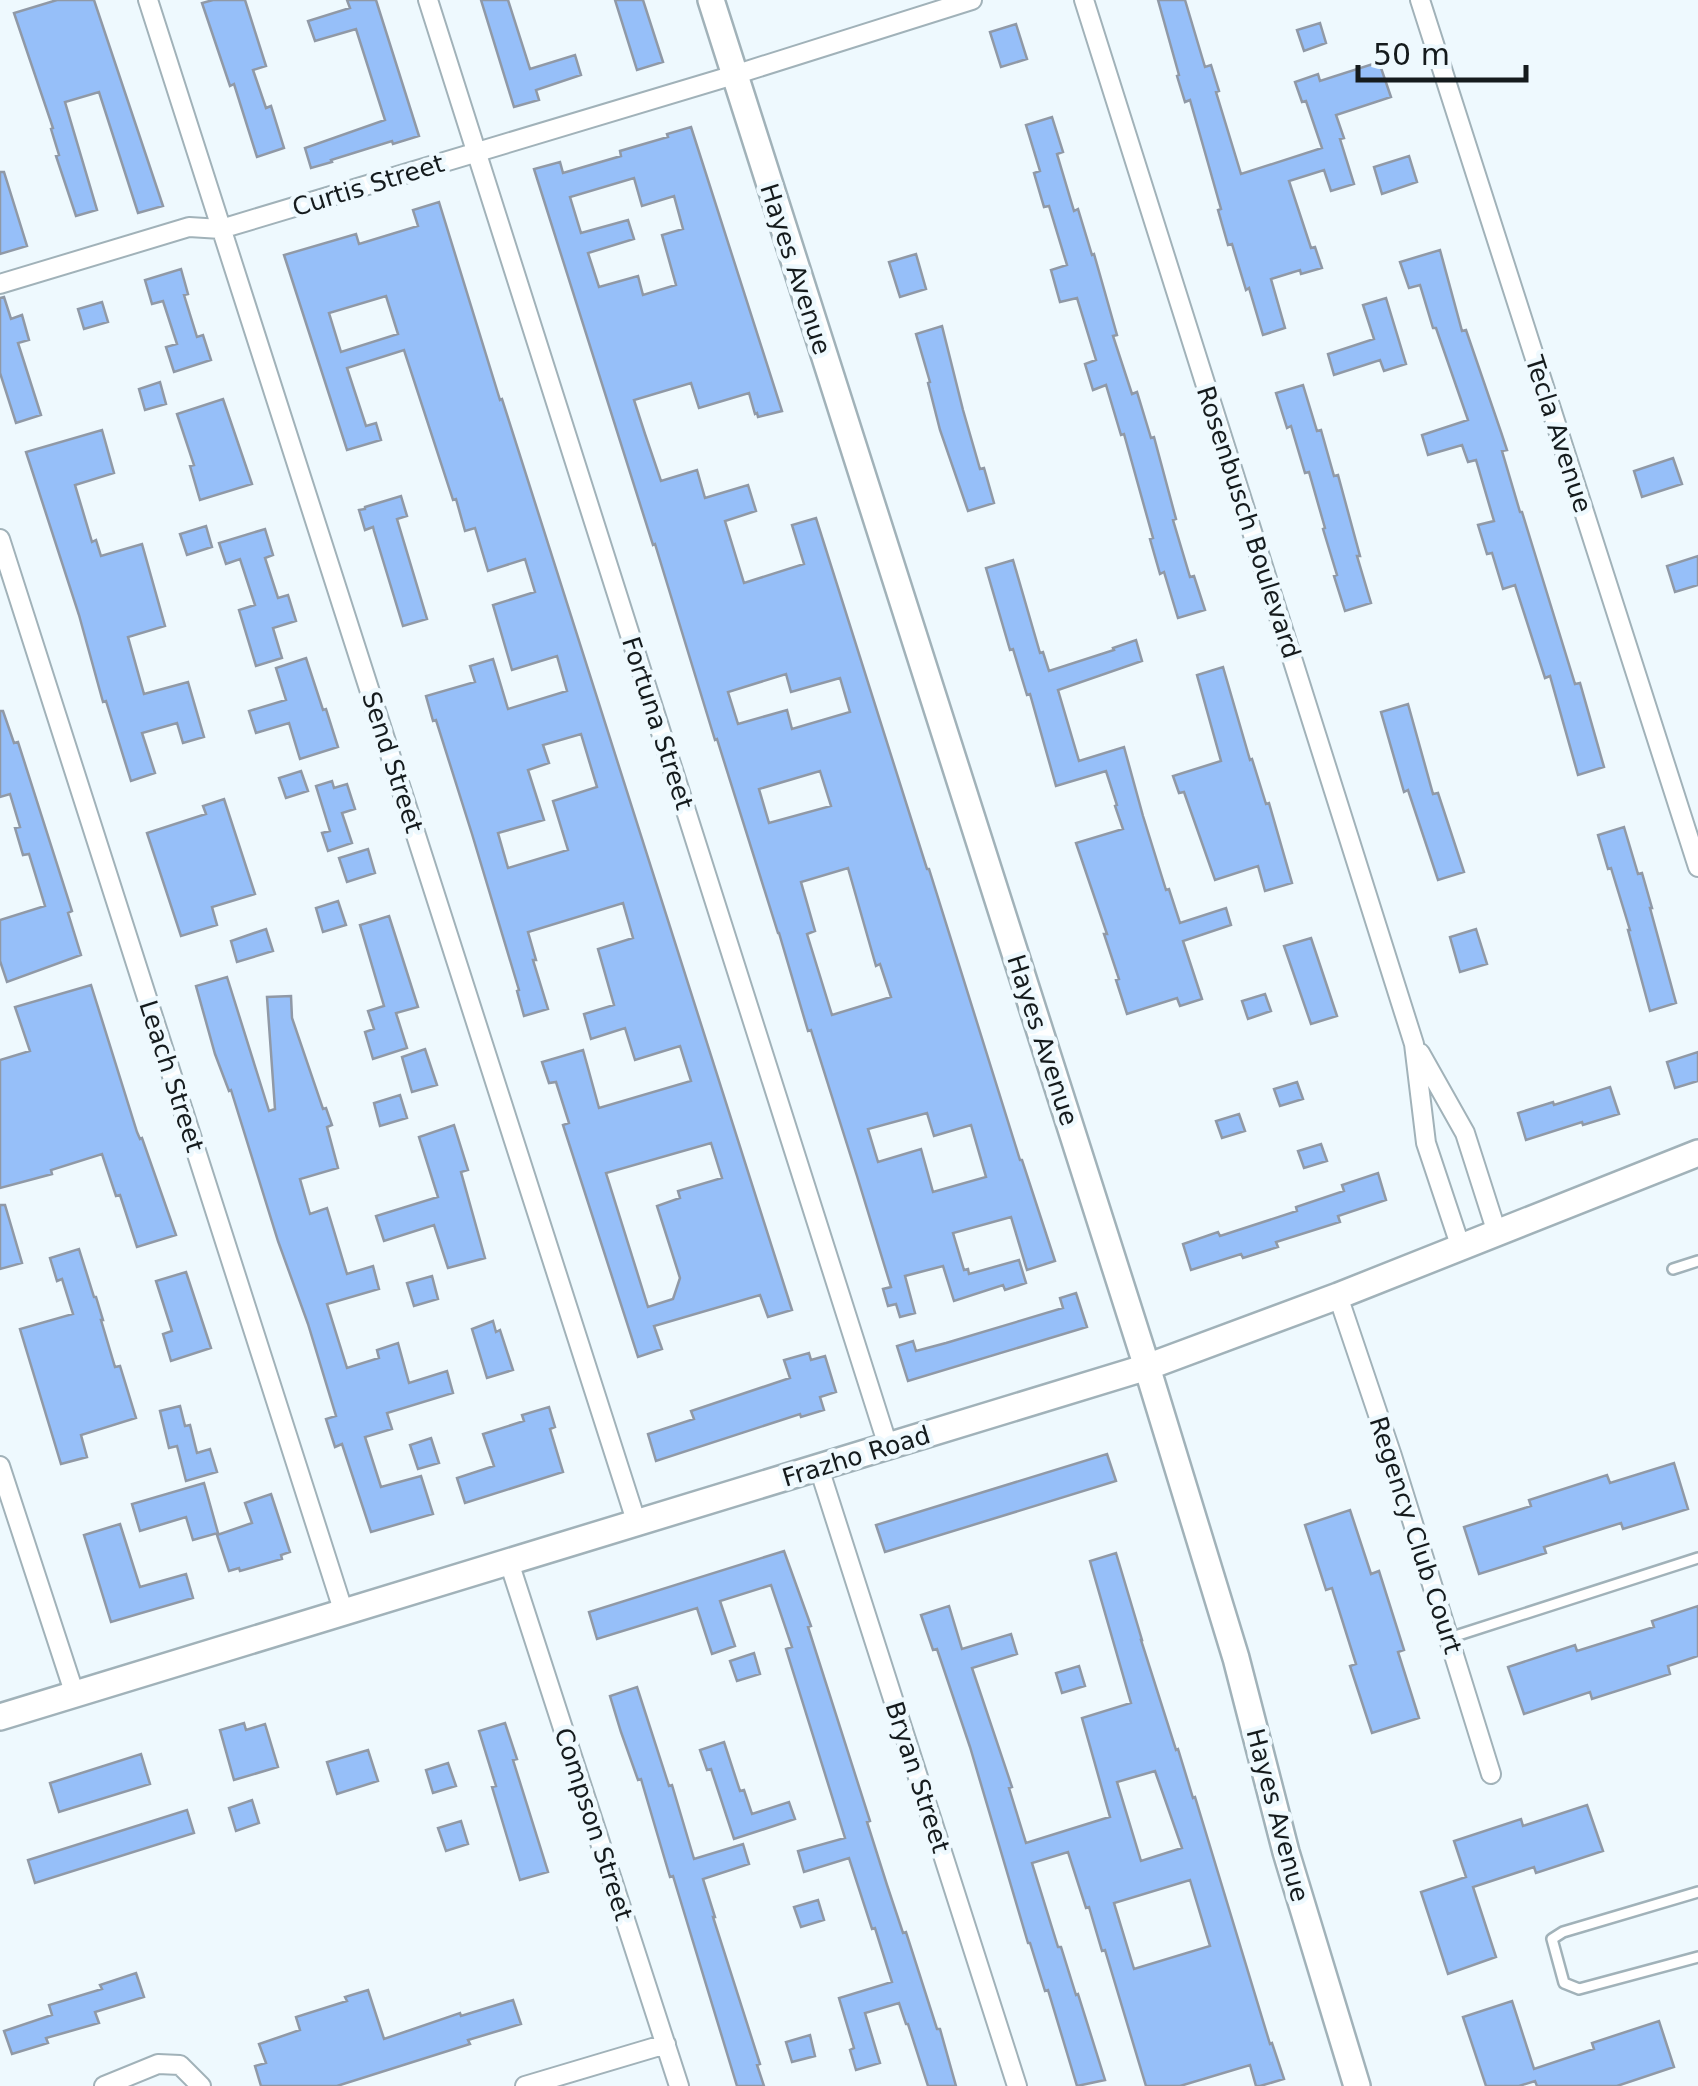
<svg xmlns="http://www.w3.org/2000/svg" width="1698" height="2086" viewBox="0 0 1698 2086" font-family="'DejaVu Sans',sans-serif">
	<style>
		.building { fill: #96bff9; stroke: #9099a6; stroke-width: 2.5; fill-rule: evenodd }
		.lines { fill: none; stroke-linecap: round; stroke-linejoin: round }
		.lane-casing { stroke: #a1b2b9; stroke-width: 14 }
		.street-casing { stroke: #a1b2b9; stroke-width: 22 }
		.secondary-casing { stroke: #a1b2b9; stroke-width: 30 }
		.lane { stroke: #fff; stroke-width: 9 }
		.street { stroke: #fff; stroke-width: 18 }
		.secondary { stroke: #fff; stroke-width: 25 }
		.labels { text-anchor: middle; stroke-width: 9; stroke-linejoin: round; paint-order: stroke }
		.street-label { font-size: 25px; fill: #151b1d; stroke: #eef9fe }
	</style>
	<rect width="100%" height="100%" fill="#eef9fe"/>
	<path class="building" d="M57,0H94L163,206L138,213L99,92L65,102L97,210L76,216L56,156L59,155L51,129L53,128L14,13Z
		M213,0H245L266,66L253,70L266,108L271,106L284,148L257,157L234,84L230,86L202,3Z
		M347,0H376L419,136L393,144L392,141L331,160L332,162L311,168L305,148L385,120L356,29L315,41L308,21L350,8Z
		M481,0H508L530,69L575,55L581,75L536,90L539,100L514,107Z
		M615,0H643L663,62L637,70Z
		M1158,0H1185L1205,67L1211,65L1219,91L1216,92L1241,174L1322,148L1306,101L1302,102L1295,82L1318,74L1320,81L1379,62L1391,97L1336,115L1344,138L1340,139L1354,184L1331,191L1324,170L1289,181L1311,248L1315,247L1322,268L1301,274L1300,270L1271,279L1285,328L1263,335L1249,288L1246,290L1232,244L1228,245L1218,210L1221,209L1208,163L1190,100L1185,102L1177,76L1179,75Z
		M1320,23L1326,43L1304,51L1297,30Z
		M1016,24L1027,59L1001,67L990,32Z
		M1052,117L1063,152L1057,154L1074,211L1078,209L1092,255L1094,254L1117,335L1113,336L1132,394L1137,392L1151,438L1154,437L1176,519L1173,520L1190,577L1194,576L1205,610L1178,618L1164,572L1160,574L1150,539L1153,538L1124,434L1121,435L1106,385L1093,390L1085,364L1096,360L1077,298L1060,302L1051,270L1067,265L1049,206L1044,207L1034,173L1040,171L1026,125Z
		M691,127L782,411L758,417L757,413L755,414L749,393L699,408L691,383L634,400L645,434L661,481L697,470L705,498L748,485L756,511L725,521L744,583L804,564L792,525L816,518L927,869H929L1020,1160H1022L1055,1261L1027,1270L1011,1217L953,1233L964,1270L968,1269L969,1274L1019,1260L1026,1283L1005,1290L1003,1285L954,1301L943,1266L905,1276L915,1313L900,1317L896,1304L888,1306L883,1289L891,1287L857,1176L811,1030L808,1031L779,933H778L717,739L715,740L655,544L653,545L534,169L560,162L563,173L621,156L620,151L668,137L667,134ZM634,178L642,206L674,196L683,229L662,235L676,285L643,295L638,276L599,287L588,253L634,239L628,220L581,233L570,197ZM786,674L791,692L840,678L850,712L792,729L787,710L738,724L728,692ZM820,771L831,806L769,823L759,789ZM848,868L876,966L880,964L891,997L832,1015L807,934L815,931L801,882ZM927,1113L934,1136L971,1125L986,1177L933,1192L921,1149L878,1162L868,1129Z
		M1409,156L1417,182L1382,194L1374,167Z
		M0,172H4L27,246L0,254Z
		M439,202L500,400L502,399L792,1310L768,1317L760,1295L654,1326L662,1349L638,1357L563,1125L569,1123L556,1082L549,1083L542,1062L583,1050L599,1108L691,1081L680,1046L635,1060L625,1028L591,1039L584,1014L614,1005L598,949L633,938L623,903L528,932L536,960H533L548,1009L524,1016L517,991L519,990L472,834L436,720L433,721L426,696L475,682L470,666L493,659L508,709L567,691L557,656L512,670L493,605L535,592L525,559L488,571L475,528L465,531L456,499L453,500L404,350L347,368L366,426L376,423L381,440L347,450L284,255L356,234L359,244L418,226L413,210ZM386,296L398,334L341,352L329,313ZM581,734L597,787L553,801L568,850L508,868L498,833L544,820L528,770L549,763L543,745ZM711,1143L722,1178L678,1191L680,1198L657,1206L680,1278L673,1299L648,1307L606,1173Z
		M1440,250L1462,331L1466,330L1501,432L1507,450L1502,451L1520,512H1522L1534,551L1575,684L1580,683L1604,767L1578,775L1550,676L1545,678L1515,585L1503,589L1492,553L1487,554L1478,525L1494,521L1476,460L1468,462L1462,445L1428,455L1422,435L1468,420L1436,328H1433L1420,285L1409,288L1400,262Z
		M916,254L926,289L900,297L889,262Z
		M181,269L188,294L184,295L197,337L203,335L211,360L174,372L166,347L177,344L163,301L152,304L145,280Z
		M4,297L11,319L22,315L29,340L18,343L41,415L16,423L0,373V298Z
		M1386,298L1406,364L1384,371L1380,360L1334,375L1328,354L1374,339L1363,305Z
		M102,302L108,322L84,329L78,309Z
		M942,326L963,410L980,469L984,468L994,503L968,511L940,430L928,383L930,382L916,334Z
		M160,382L166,404L145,410L139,389Z
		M1303,385L1317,431L1321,430L1334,476L1338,475L1360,556H1357L1371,603L1345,611L1334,576L1337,575L1323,529L1325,528L1309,472L1305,473L1291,426L1287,428L1276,393Z
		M223,399L252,484L200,500L190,466L194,465L177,414Z
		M102,430L114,473L75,485L92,542L96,540L101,556L142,544L165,626L128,637L144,694L188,682L204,737L183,743L177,723L142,733L155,773L131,781L106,701L103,702L79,615L26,452Z
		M1673,458L1682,484L1642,497L1634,471Z
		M401,496L407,516L397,519L427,619L403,626L374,531L373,527L365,530L359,510L365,509V507Z
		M206,526L212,547L187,555L180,534Z
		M265,529L273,555L265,558L278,598L288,595L296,621L273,628L282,658L256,666L239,610L255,605L240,559L226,564L219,543Z
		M1698,556V585L1675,592L1667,566Z
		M1013,560L1040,653L1043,652L1049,671L1114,650L1113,648L1136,640L1142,661L1058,690L1079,761L1124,747L1143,816L1166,890L1169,889L1180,923L1226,908L1231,925L1183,941L1202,999L1180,1006L1177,998L1127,1014L1116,980L1119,979L1104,934H1107L1076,843L1123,829L1115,806L1117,805L1106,771L1056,786L1030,694L1027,695L1013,649L1010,650L986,568Z
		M306,658L323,710L326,709L338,747L300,759L289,723L256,733L249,711L286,700L276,668Z
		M1223,667L1250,760L1252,759L1266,804L1269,803L1292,883L1265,891L1258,866L1215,880L1184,792L1179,793L1173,776L1221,761L1197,675Z
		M1408,704L1433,794L1438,793L1464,872L1438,880L1408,790L1404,792L1381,712Z
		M0,711H3L14,743L18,742L72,911L68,913L81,955L7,982L0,961V920L45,906L29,854L23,855L15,828L20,827L10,794L0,797Z
		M301,771L308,791L286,798L279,778Z
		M332,781L334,788L347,784L355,809L342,813L352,843L328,851L322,833L330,831L316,786Z
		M224,799L255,894L212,907L217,925L181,936L147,833L206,814L203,806Z
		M1624,827L1638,874L1642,873L1652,908H1650L1676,1003L1650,1011L1628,930H1630L1611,868L1608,869L1598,835Z
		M368,849L375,873L347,882L339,858Z
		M338,901L346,925L323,932L316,908Z
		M389,916L418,1007L396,1013L407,1048L373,1059L365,1032L374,1029L368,1011L384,1006L360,925Z
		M266,929L273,951L237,962L231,941Z
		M1476,929L1487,964L1460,972L1450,937Z
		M1311,938L1337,1016L1311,1024L1284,946Z
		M227,977L269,1111L275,1109L267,997L291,996L292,1018L323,1109L326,1108L332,1125L327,1127L338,1168L300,1179L310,1214L327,1208L347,1274L373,1266L379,1289L327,1304L347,1368L379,1358L377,1350L398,1343L409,1383L447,1371L453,1393L387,1413L392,1429L365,1437L381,1487L421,1476L433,1514L371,1532L342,1444L335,1447L326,1419L336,1416L308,1324L278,1241L231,1090L229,1091L215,1054L196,986Z
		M91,985L137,1132L140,1139L142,1138L176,1235L137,1247L120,1195L116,1196L102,1154L51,1170L52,1174L0,1188V1060L30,1051L15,1007Z
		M1265,994L1271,1011L1248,1019L1242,1001Z
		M425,1049L437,1085L412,1092L402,1057Z
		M1698,1052V1081L1675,1088L1667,1062Z
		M1297,1082L1303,1099L1280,1106L1274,1089Z
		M1610,1087L1619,1114L1583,1125L1582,1122L1526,1140L1518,1113L1553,1102L1554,1105Z
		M400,1095L407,1118L380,1126L374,1103Z
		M1239,1114L1245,1131L1222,1138L1216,1121Z
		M454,1125L468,1170L461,1172L485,1258L448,1268L434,1225L384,1241L376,1216L438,1197L419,1137Z
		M1321,1144L1327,1161L1304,1168L1298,1151Z
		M1378,1173L1386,1200L1338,1216L1340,1222L1276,1242L1278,1247L1243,1258L1241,1254L1191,1270L1183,1244L1218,1232L1220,1236L1297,1211L1296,1207L1344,1191L1342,1185Z
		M0,1205H5L22,1263L0,1269Z
		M79,1249L94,1297H96L103,1320H101L115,1367L120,1366L136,1418L81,1435L87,1457L61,1464L20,1329L73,1314L62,1279L57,1281L50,1258Z
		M186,1272L211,1348L171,1361L163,1334L172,1331L156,1281Z
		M432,1276L438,1299L414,1306L407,1283Z
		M1076,1293L1087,1327L908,1381L897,1346L913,1341L916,1351L946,1343L1063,1308L1060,1298Z
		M493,1321L496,1332L500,1330L513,1370L487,1378L472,1329Z
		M809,1353L811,1360L825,1356L836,1392L820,1397L824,1410L801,1417L800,1414L656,1461L648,1434L694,1419L691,1411L790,1378L784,1360Z
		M180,1406L185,1426L190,1425L197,1453L210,1449L217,1472L186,1481L177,1446L169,1448L160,1411Z
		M549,1407L555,1427L550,1429L563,1472L465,1503L457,1478L494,1466L483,1434L524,1421L522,1415Z
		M431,1438L439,1463L418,1469L410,1445Z
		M1107,1454L1116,1481L885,1552L876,1525Z
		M1674,1463L1688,1509L1623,1529L1621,1523L1544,1547L1546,1553L1479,1574L1464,1527L1531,1506L1529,1500L1607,1475L1610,1483Z
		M204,1483L218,1533L193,1540L186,1517L140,1531L132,1504Z
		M271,1494L290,1552L281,1555L282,1559L240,1571L239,1568L229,1571L217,1535L252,1523L245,1503Z
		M1350,1510L1371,1574L1379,1571L1404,1650L1398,1652L1419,1718L1372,1733L1350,1666L1356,1664L1332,1588L1326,1590L1305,1525Z
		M120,1524L140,1587L186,1574L193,1598L111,1622L84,1535Z
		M784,1551L811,1626L808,1627L870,1821L867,1822L887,1885L903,1933L906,1932L937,2029H940L956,2086H928L908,2024H906L899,2003L865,2013L880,2063L856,2070L850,2050L854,2048L839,1998L892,1982L875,1928L872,1929L849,1858L804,1872L798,1851L845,1838L786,1649L792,1647L771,1585L720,1601L735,1646L712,1654L697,1608L597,1639L589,1612Z
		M1116,1553L1142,1640H1141L1176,1750L1178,1749L1193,1798L1195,1797L1270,2044L1272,2043L1284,2079L1260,2086H1256L1250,2065L1180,2086H1146L1105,1950L1102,1951L1089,1907L1086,1908L1068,1852L1032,1863L1058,1947H1061L1076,1995L1078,1994L1105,2080L1077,2086L1048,1990L1045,1991L1030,1943H1028L970,1747L937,1649L933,1650L921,1615L949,1606L962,1649L1011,1634L1017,1654L972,1668L1012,1787L1009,1788L1026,1843L1103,1819L1110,1817L1082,1718L1131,1703L1090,1561ZM1155,1771L1182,1848L1141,1861L1117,1782ZM1190,1880L1210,1946L1134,1969L1114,1903Z
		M1698,1606V1656L1668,1666L1670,1674L1592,1699L1590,1692L1524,1714L1508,1667L1575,1645L1577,1651L1654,1627L1652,1621Z
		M754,1653L760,1674L737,1681L730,1661Z
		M1079,1666L1085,1686L1062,1693L1056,1673Z
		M637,1687L669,1786L672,1785L694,1859L743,1844L749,1864L703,1879L715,1917H713L760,2064L757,2065L764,2086H737L673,1876L670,1877L641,1779L638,1780L621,1732L610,1696Z
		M244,1723L246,1730L265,1724L278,1767L234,1780L220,1730Z
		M505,1723L517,1759L513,1760L548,1872L520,1880L492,1787L496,1786L479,1731Z
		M724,1742L740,1791L744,1790L752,1814L789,1802L795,1819L734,1839L711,1769L707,1770L700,1750Z
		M368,1750L378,1781L337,1794L327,1762Z
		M141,1754L150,1784L59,1812L50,1783Z
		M448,1763L456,1786L433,1793L426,1770Z
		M252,1800L259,1823L236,1831L229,1808Z
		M1587,1805L1603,1851L1536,1873L1534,1867L1473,1887L1496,1957L1448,1974L1421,1892L1466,1877L1454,1841L1521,1819L1523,1826Z
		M187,1810L194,1833L35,1883L28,1860Z
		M461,1821L468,1844L446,1851L438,1828Z
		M818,1900L824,1920L801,1927L794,1907Z
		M136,1973L144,1997L95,2012L99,2023L46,2038L48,2043L12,2054L4,2031L52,2015L49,2005L102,1989L100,1985Z
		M368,1990L384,2039L460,2013L461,2016L513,2000L521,2024L468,2040L470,2044L337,2086H261L255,2066L266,2063L259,2044L300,2030L296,2017L347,2001L345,1997Z
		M1512,2001L1534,2069L1594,2049L1592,2043L1659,2021L1674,2067L1617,2086H1537L1535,2081L1519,2086H1486L1463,2017Z
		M810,2035L815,2056L792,2062L786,2042Z"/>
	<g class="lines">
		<g class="lane-casing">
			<path id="lane" d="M1673,1269L1698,1261
				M1449,1638L1698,1558
				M1698,1892L1563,1932L1552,1939L1564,1983L1579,1989L1698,1957"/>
		</g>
		<g class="street-casing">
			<path id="street" d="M148,0L637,1524
				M428,0L888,1446
				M1084,0L1414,1044L1426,1143L1461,1248
				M1420,0L1698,867
				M0,284L189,227L221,229L734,75L972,0
				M0,539L344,1613
				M1420,1053L1465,1133L1497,1233
				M1338,1296L1392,1456L1491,1774
				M0,1466L75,1695
				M819,1468L1017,2086
				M509,1562L679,2086
				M104,2086L158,2064L180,2065L201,2086
				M525,2086L666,2044"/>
		</g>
		<g class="secondary-casing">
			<path id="secondary" d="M711,0L1147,1367L1236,1658L1286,1852L1357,2086
				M0,1717L1147,1367L1338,1296L1698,1153"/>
		</g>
		<use href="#lane" class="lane"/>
		<use href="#street" class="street"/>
		<use href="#secondary" class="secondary"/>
	</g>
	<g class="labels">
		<g class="street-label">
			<text transform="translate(368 185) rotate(-17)" y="9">Curtis Street</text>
			<text transform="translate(796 269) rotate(72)" y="9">Hayes Avenue</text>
			<text transform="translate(1559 434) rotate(72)" y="9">Tecla Avenue</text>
			<text transform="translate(1249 522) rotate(72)" y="9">Rosenbusch Boulevard</text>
			<text transform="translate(658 723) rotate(72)" y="9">Fortuna Street</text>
			<text transform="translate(393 762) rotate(72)" y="9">Send Street</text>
			<text transform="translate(1043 1040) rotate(72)" y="9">Hayes Avenue</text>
			<text transform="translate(172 1076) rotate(72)" y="9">Leach Street</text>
			<text transform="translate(856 1456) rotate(-17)" y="9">Frazho Road</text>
			<text transform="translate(1416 1535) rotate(72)" y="9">Regency Club Court</text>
			<text transform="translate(918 1777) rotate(72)" y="9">Bryan Street</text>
			<text transform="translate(1278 1815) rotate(75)" y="9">Hayes Avenue</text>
			<text transform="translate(594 1824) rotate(72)" y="9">Compson Street</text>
		</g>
	</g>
	<path d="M1358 65v15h168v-15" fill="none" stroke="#151b1d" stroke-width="5"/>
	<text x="1373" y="65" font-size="30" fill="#151b1d" stroke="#eef9fe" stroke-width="8" paint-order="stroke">50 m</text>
</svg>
